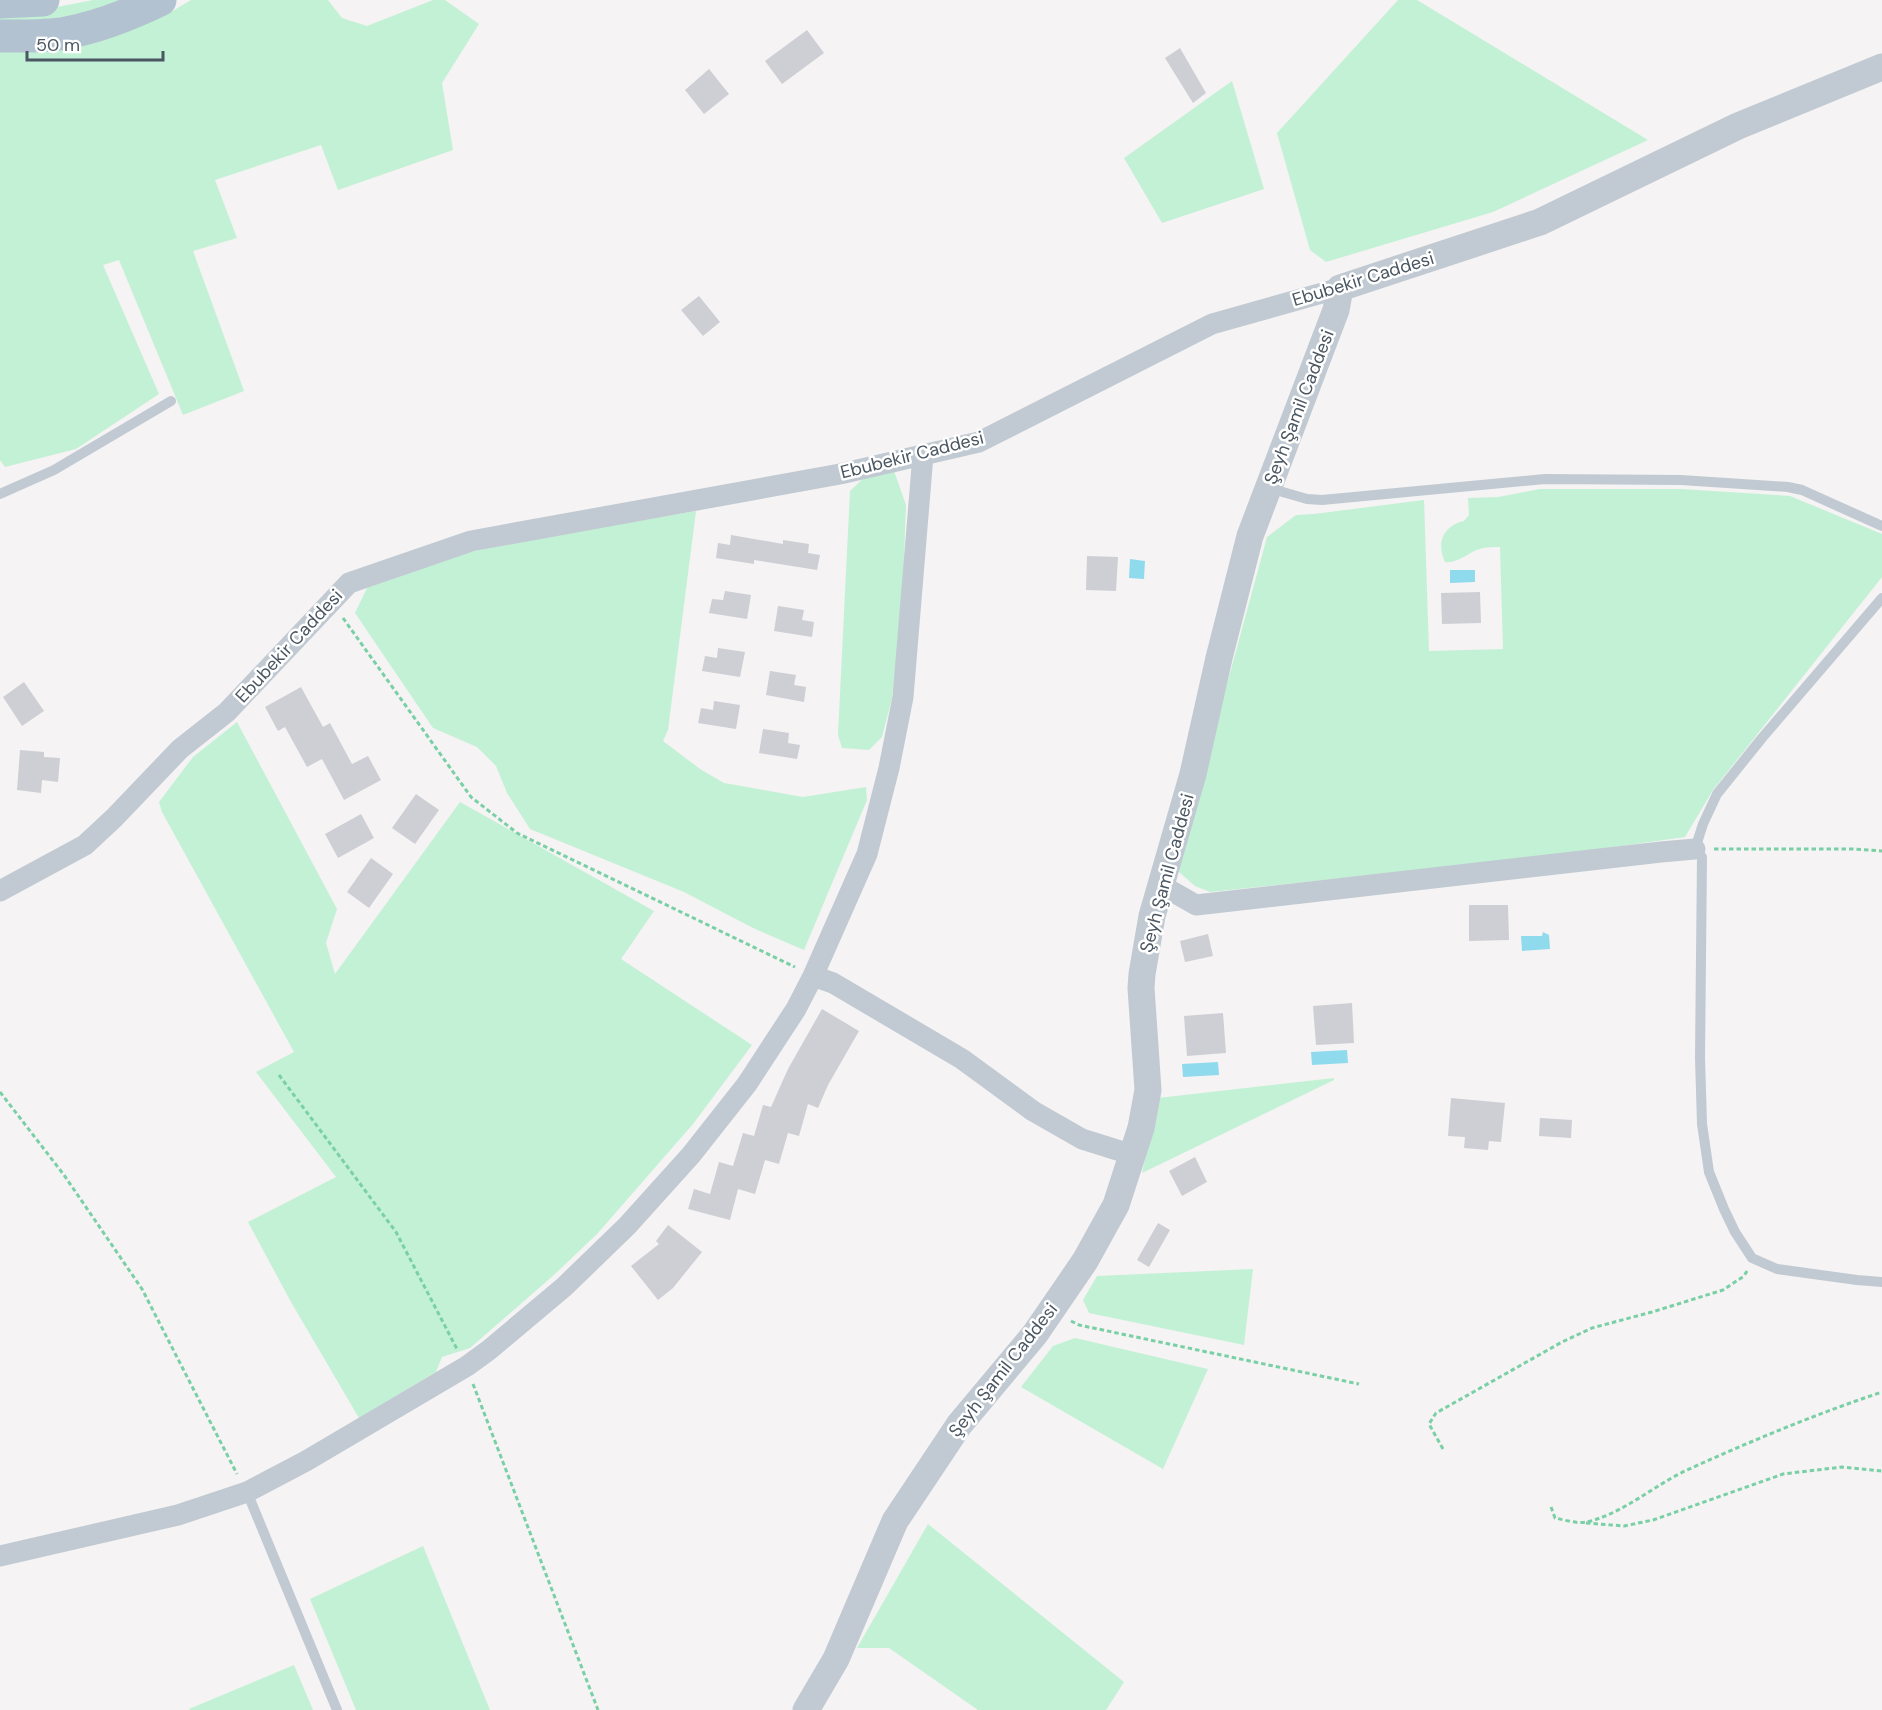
<svg xmlns="http://www.w3.org/2000/svg" width="1882" height="1710" viewBox="0 0 1882 1710" font-family="'DM Sans',sans-serif">
	<style>
		.green { fill: #c3f1d5 }
		.water { fill: #90daee }
		.building { fill: #cdcfd5 }
		.lines { fill: none; stroke-linecap: round; stroke-linejoin: round }
		.path { stroke: #7ad0a6; stroke-width: 3; stroke-dasharray: 4.5 3; stroke-linecap: butt }
		.service { stroke: #c1cad2; stroke-width: 10 }
		.minor { stroke: #c1cad2; stroke-width: 21 }
		.tertiary { stroke: #c1cad2; stroke-width: 27 }
		.primary { stroke: #b3c2d1; stroke-width: 33 }
		.labels { text-anchor: middle; stroke-width: 5; stroke-linejoin: round; paint-order: stroke }
		.street-label { font-size: 18px; fill: #4a5661; stroke: #fff }
	</style>
	<rect width="100%" height="100%" fill="#f5f3f3"/>
	<path class="green" d="M93,0H126L86,13L38,21L0,22V12L42,10Z
		M191,0H328L342,18L367,26L433,0H445L479,24L442,83L453,150L338,190L321,145L215,180L237,238L193,251L244,391L183,415L119,260L103,265L159,394L76,449L5,467L0,460V49L171,12Z
		M1398,0H1417L1648,140L1493,212L1326,262L1310,250L1277,133Z
		M1232,81L1264,189L1162,223L1124,158Z
		M894,471L906,505L902,613L892,698L882,737L869,750L842,748L838,735L850,491L867,475Z
		M1540,489H1681L1790,496L1882,534V577L1713,790L1685,837L1543,857L1210,892L1195,886L1179,872L1180,857L1267,537L1296,515L1314,514L1424,500L1429,651L1503,649L1500,547C1493,547 1486,547 1480,549C1468,552 1458,564 1445,562C1436,542 1443,526 1464,521L1469,515L1468,498L1498,497Z
		M696,511L668,730L663,741L700,769L724,783L803,797L866,787L867,800L804,950L753,928L684,892L530,829L507,793L496,766L477,747L433,728L355,613L367,588L469,552L601,527Z
		M237,722L337,909L326,943L335,974L460,802L654,911L621,959L752,1045L693,1124L597,1234L555,1274L470,1348L442,1357L436,1372L359,1418L291,1302L248,1222L336,1177L256,1072L294,1052L162,812L159,802L193,757Z
		M1334,1078V1080L1142,1173L1158,1098Z
		M1253,1269L1244,1345L1089,1313L1083,1300L1097,1276Z
		M1075,1338L1208,1369L1163,1469L1021,1387L1053,1346Z
		M928,1524L1124,1682L1106,1710H978L889,1648H857Z
		M423,1546L490,1710H356L310,1599Z
		M294,1665L313,1710H190L189,1709Z"/>
	<path class="water" d="M1130,559L1145,561L1144,579L1129,578Z
		M1450,570H1475V582L1450,583Z
		M1543,932L1549,935L1550,949L1522,951L1521,936H1542Z
		M1347,1050L1348,1063L1312,1065L1311,1052Z
		M1218,1062L1219,1075L1183,1077L1182,1064Z"/>
	<path class="building" d="M807,30L824,53L782,84L765,61Z
		M1180,48L1206,93L1193,103L1165,58Z
		M709,69L729,94L704,114L685,90Z
		M699,296L720,322L703,336L681,310Z
		M731,535L783,544V540L809,544L808,553L820,555L817,570L754,560V564L716,558L718,543L730,545Z
		M1087,556L1118,557L1116,591L1086,590Z
		M725,591L751,595L747,619L709,613L712,599L723,600Z
		M1480,592L1481,623L1442,624L1441,593Z
		M778,606L804,610L802,620L814,622L812,637L774,631Z
		M718,648L745,652L740,677L702,671L705,656L717,658Z
		M770,671L796,675L794,685L806,687L804,702L766,695Z
		M24,682L44,711L22,726L3,697Z
		M301,687L323,727L330,723L352,764L368,756L381,780L344,800L322,759L307,767L285,727L278,731L265,707Z
		M714,701L740,705L736,729L698,723L701,708L713,710Z
		M763,729L789,733L788,743L800,745L797,759L759,753Z
		M20,750L44,752V757L60,758L58,782L42,780L41,793L17,790Z
		M416,794L439,810L415,844L392,828Z
		M361,814L374,838L338,858L325,834Z
		M371,858L393,874L369,908L347,892Z
		M1469,905H1508L1509,940L1469,941Z
		M1208,934L1213,956L1185,962L1180,941Z
		M1352,1003L1354,1043L1316,1045L1313,1006Z
		M822,1009L859,1031L828,1085L818,1108L808,1104L799,1136L788,1133L779,1164L765,1160L755,1194L738,1189L730,1220L688,1209L694,1189L710,1194L719,1162L733,1166L743,1133L754,1136L763,1105L771,1107L788,1069Z
		M1223,1013L1226,1053L1187,1056L1184,1016Z
		M1451,1098L1505,1103L1501,1142L1489,1141L1488,1150L1464,1148L1465,1137L1448,1136Z
		M1540,1118L1572,1120L1571,1138L1539,1136Z
		M1195,1157L1207,1182L1182,1196L1169,1171Z
		M1158,1223L1170,1230L1149,1267L1137,1260Z
		M668,1225L702,1252L673,1288L658,1300L631,1266L659,1244L656,1241Z"/>
	<g class="lines">
		<path class="path" d="M343,618L471,797L517,833L795,967
			M1714,849H1852L1882,851
			M279,1075L396,1232L458,1351
			M0,1092L64,1175L142,1289L237,1474
			M1071,1321L1079,1325L1359,1384
			M473,1384L598,1710
			M1443,1449L1429,1424L1436,1413L1562,1342L1592,1328L1652,1312L1723,1290L1744,1276L1747,1271
			M1551,1507L1555,1518C1565,1520 1577,1524 1587,1522C1624,1513 1653,1486 1687,1470C1751,1441 1816,1414 1882,1392
			M1586,1523L1624,1526L1653,1520L1783,1474L1842,1467L1882,1471"/>
		<path class="service" d="M1269,488L1307,499L1322,500L1545,479L1681,480L1788,487L1802,490L1882,526
			M0,494L54,470L171,401
			M1882,598L1762,738L1717,794L1703,824L1695,849L1702,857L1700,1058L1702,1124L1709,1172L1724,1209L1735,1232L1752,1258L1777,1269L1857,1280L1882,1282
			M247,1492L337,1710"/>
		<path class="minor" d="M1161,885L1196,905L1661,852L1695,849
			M0,891L85,845L114,818L180,749L227,712L349,583L471,541L840,474L979,442L1212,324L1340,288
			M813,976L833,983L962,1059L1033,1111L1082,1139L1133,1155
			M0,1556L178,1515L247,1492L306,1461L467,1366L489,1350L564,1287L627,1226L691,1155L747,1084L796,1009L813,976L867,854L889,768L903,697L923,455"/>
		<path class="tertiary" d="M806,1710L836,1659L895,1521L959,1425L1035,1334L1085,1261L1116,1205L1141,1128L1148,1090L1141,988L1142,974L1152,916L1193,774L1219,658L1250,536L1336,310L1340,288L1540,222L1738,126L1882,67"/>
		<path class="primary" d="M0,2L43,0
			M0,36C22,36 45,37 66,33C99,27 131,14 160,0"/>
	</g>
	<g class="labels">
		<g class="street-label">
			<text transform="translate(1363 279) rotate(-17)" y="6">Ebubekir Caddesi</text>
			<text transform="translate(1299 407) rotate(-69)" y="6">Şeyh Şamil Caddesi</text>
			<text transform="translate(912 455) rotate(-14)" y="6">Ebubekir Caddesi</text>
			<text transform="translate(289 646) rotate(-47)" y="6">Ebubekir Caddesi</text>
			<text transform="translate(1167 873) rotate(-75)" y="6">Şeyh Şamil Caddesi</text>
			<text transform="translate(1003 1370) rotate(-52)" y="6">Şeyh Şamil Caddesi</text>
		</g>
	</g>
	<path d="M27 51v9h136v-9" fill="none" stroke="#4a5661" stroke-width="3"/>
	<text x="36" y="51" font-size="18" fill="#4a5661" stroke="#ffffff" stroke-width="4.5" paint-order="stroke">50 m</text>
</svg>
